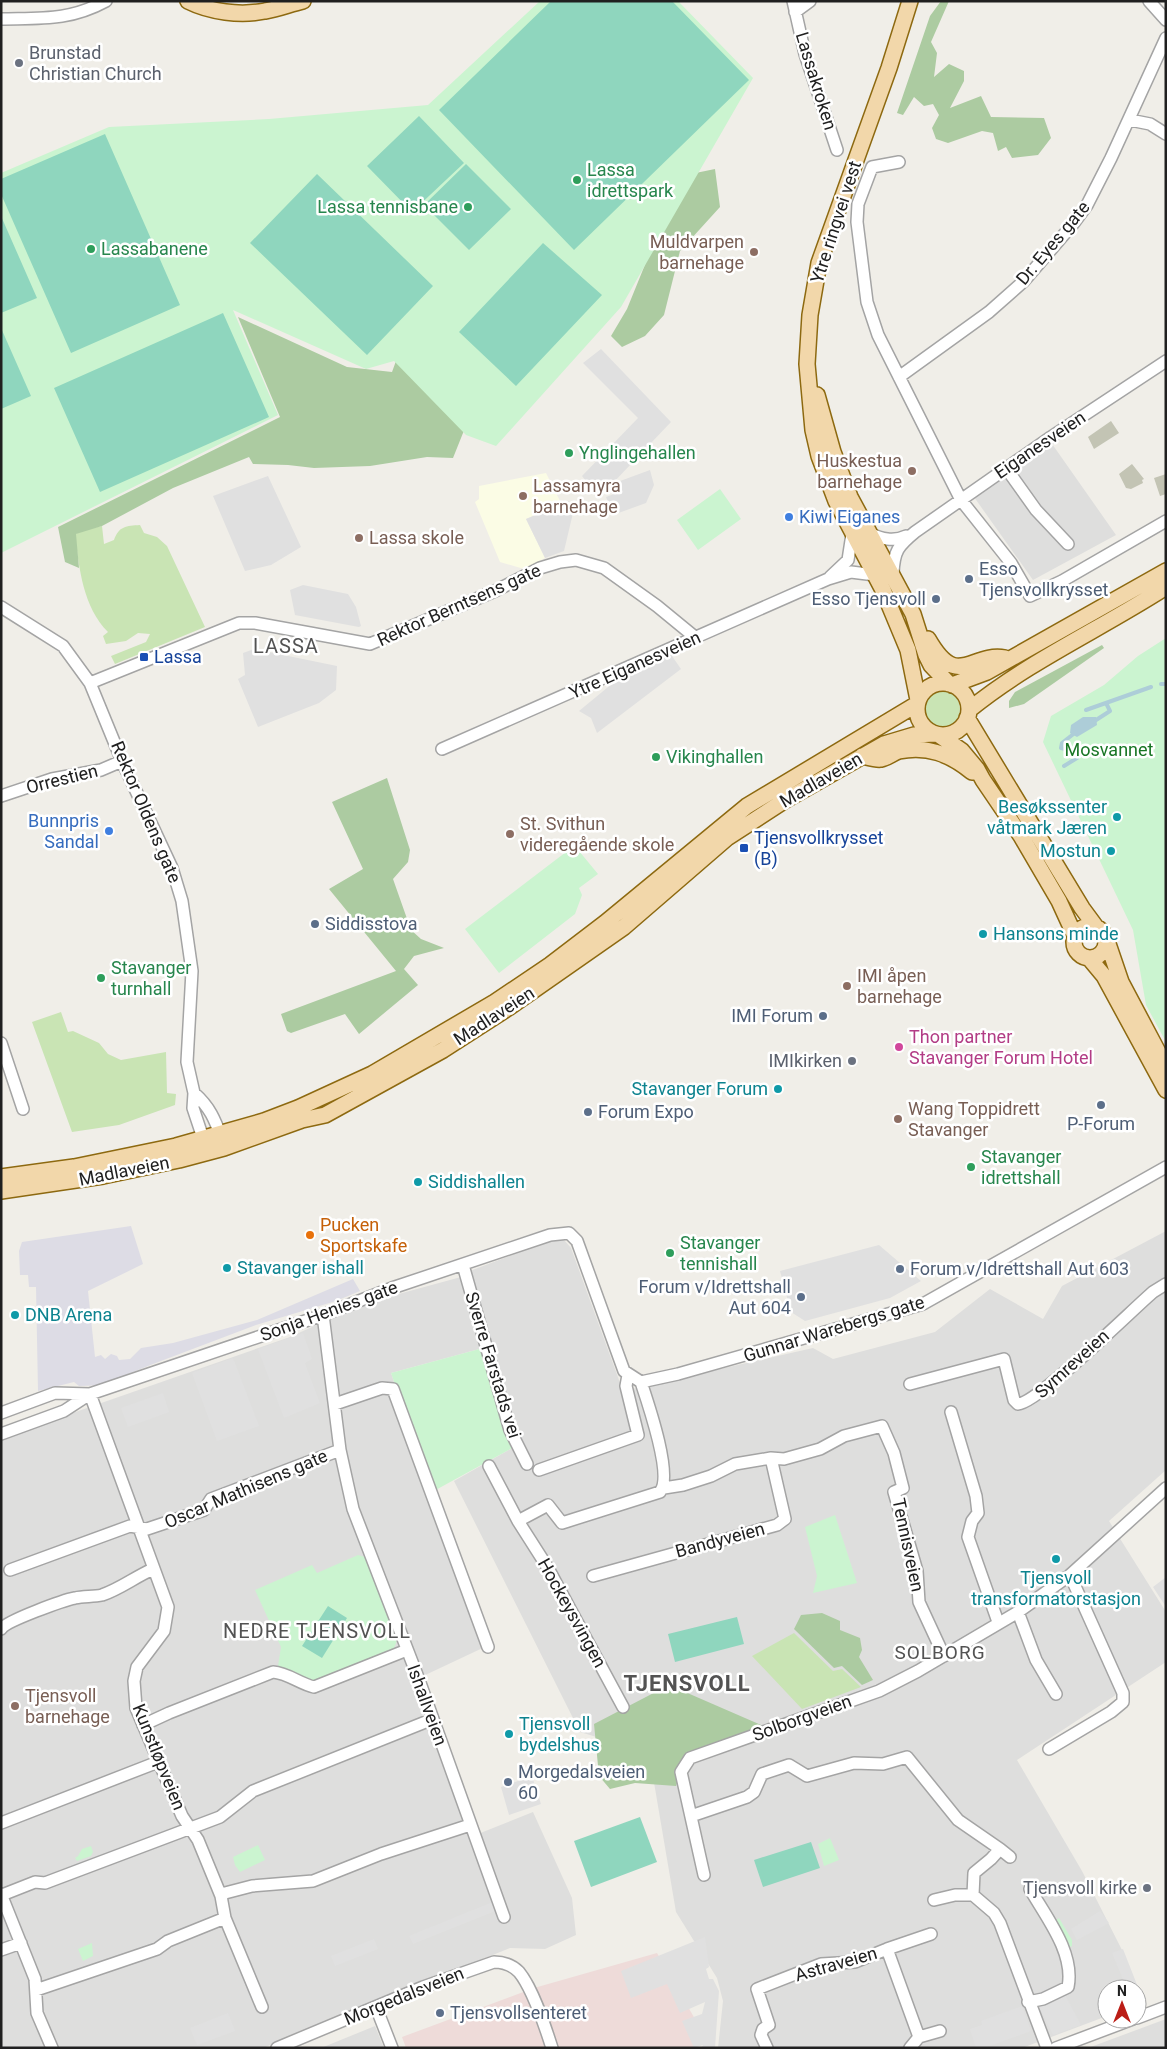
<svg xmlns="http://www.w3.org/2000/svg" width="1167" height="2049" viewBox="0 0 1167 2049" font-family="Roboto,sans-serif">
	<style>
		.residential { fill: #dededd }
		.commercial { fill: #eedbd9 }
		.education { fill: #fbfce5 }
		.construction { fill: #c3c4b4 }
		.grass { fill: #c9e4b4 }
		.forest { fill: #accba1 }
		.park { fill: #cbf4d0 }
		.pitch { fill: #8fd6be }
		.parking { fill: #e0e0e0 }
		.plaza { fill: #dddce5 }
		.water { fill: #adcdd8 }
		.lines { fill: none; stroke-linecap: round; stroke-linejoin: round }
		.stream { stroke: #adcdd8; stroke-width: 4 }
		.minor-casing { stroke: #a4a4a4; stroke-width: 14 }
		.major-casing { stroke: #8d6910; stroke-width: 18 }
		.minor { stroke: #fff; stroke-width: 11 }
		.major { stroke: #f2d7aa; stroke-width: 15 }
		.worship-dot { fill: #6b7280; stroke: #fff; stroke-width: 2 }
		.leisure-dot { fill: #2e9e5b; stroke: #fff; stroke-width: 2 }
		.education-dot { fill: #8d6e63; stroke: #fff; stroke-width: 2 }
		.shop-dot { fill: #3f7fe0; stroke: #fff; stroke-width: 2 }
		.service-dot { fill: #5c6f8a; stroke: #fff; stroke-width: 2 }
		.transit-dot { fill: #1a4fb4; stroke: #fff; stroke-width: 2 }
		.culture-dot { fill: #0f9aa8; stroke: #fff; stroke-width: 2 }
		.hotel-dot { fill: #d1479c; stroke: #fff; stroke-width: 2 }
		.food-dot { fill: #e8710a; stroke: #fff; stroke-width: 2 }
		.labels { text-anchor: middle; stroke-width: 5; stroke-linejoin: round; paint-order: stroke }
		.worship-label { font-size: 18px; fill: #5b616d; stroke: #fff; text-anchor: end }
		.street-label { font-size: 18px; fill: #202020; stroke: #fff }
		.leisure-label { font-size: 18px; fill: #27864d; stroke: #fff; text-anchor: start }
		.education-label { font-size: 18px; fill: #785e54; stroke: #fff; text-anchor: start }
		.shop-label { font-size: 18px; fill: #366cbe; stroke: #fff; text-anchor: start }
		.service-label { font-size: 18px; fill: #4e5e75; stroke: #fff; text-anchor: start }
		.transit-label { font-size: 18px; fill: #164399; stroke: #fff; text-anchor: start }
		.park-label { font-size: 18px; fill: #187524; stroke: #fff }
		.culture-label { font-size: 18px; fill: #0d838f; stroke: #fff; text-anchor: start }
		.hotel-label { font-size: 18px; fill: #b23c85; stroke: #fff; text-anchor: start }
		.food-label { font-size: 18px; fill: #c56008; stroke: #fff; text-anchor: start }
		.neighbourhood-label { font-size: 19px; letter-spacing: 1px; fill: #535353; stroke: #fff }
		.quarter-label { font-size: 20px; letter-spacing: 1px; fill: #535353; stroke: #fff }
		.district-label { font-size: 22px; font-weight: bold; letter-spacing: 1px; fill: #535353; stroke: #fff }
	</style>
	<rect width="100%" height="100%" fill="#f0eee8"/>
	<path class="residential" d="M1050,441L1116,535L1033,580L974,497Z
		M1166,1231V1470L1109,1521L1166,1612V1662L1017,1760L1082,1871L1122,1950L1131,1989H1107V2016L1022,2048H718L723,2001L717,1978L676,1912L649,1753L580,1732L454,1481L514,1447L470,1271L551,1240H564L571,1248L623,1391L813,1348L833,1359L935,1332L990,1289L1043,1319L1062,1286Z
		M461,1277L483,1348L391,1373L432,1492L489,1645L421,1677L478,1834L533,1812L572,1898L576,1935L545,1949L510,1948L263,2048H1V1438L290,1337L362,1304Z
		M1166,2019V2048H1088Z
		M375,2026L384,2048H321Z"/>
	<path class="commercial" d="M657,1953L695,2019L696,2048H406L402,2037L534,1988Z"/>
	<path class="education" d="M546,473L561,503L526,519L545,558L524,569L500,562L475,502L479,499V486Z"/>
	<path class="construction" d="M1111,421L1119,433L1094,449L1088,437Z
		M1132,464L1144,479L1142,480L1143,483L1131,489L1126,488L1119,474Z
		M1166,474V494L1160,496L1154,478Z"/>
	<path class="grass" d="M140,525L144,533L157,537L167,546L205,627L115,664L111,656L146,642L150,634L138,633L126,641L106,644L103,636L108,632C83,607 79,568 75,534L88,529L102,526L104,544L114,540C119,526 126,526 140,525Z
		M924 709a18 18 0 1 1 36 0a18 18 0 1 1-36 0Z
		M61,1012L68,1032L73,1031L99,1043L108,1054L121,1060L166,1052L167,1093L176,1094L175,1105L119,1125L72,1132L32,1022Z
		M794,1633L833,1671L842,1669L861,1687L802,1709L752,1656Z"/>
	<path class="forest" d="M941,1H949L931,42L937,53L934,77L949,64L964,71V81L950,108L981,96L991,117L1044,118L1051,138L1038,155L1012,158L1006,147L998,151L993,133L982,131L948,143L936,139L932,128L939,115L933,104L924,106L914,97L903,115L897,113L930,16Z
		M715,169L720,207L680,251L664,315L645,336L622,347L611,336L627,309L681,176Z
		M238,317L347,367L392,372L404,339L467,423L453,458L427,457L370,466L314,468L288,465L253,464L249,457L173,488L102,526L76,534L79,568L65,562L58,527L280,417Z
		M1102,645L1104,648L1024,704L1009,708V701L1015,692Z
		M387,778L410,850L408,862L393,879L411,930L421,939L444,948L414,956L404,969L418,985L359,1034L345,1014L291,1033L287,1031L281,1014L396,971L329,889L363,869L332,802Z
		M822,1613L840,1621V1630L860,1638L862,1650L859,1657L873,1680L862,1685L842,1666L834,1668L794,1629L801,1615Z
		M669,1685L766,1727L854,1694L683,1764L676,1786L635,1783L610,1789L599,1776L594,1724Z"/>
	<path class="park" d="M540,1H678L753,78L621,307L496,446L466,435L394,361L366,369L233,310L278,415L1,553V173L109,127L269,119L428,105Z
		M720,489L741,519L698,550L677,520Z
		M1166,638V1042L1146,1005L1133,930L1043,742L1051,716L1104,685L1138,656Z
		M579,851L598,874L579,888L582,895L575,914L499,973L465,929L566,852Z
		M483,1348L514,1447L432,1492L391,1373Z
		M835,1515L857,1583L813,1593L817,1576L805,1527Z
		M358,1555L365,1557L398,1638L394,1648L386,1655L315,1682L278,1666L281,1647L255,1590L312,1565L317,1573Z
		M830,1838L839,1860L824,1866L818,1844Z
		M258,1845L265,1860L240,1872L235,1865L233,1857Z
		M91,1846L93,1852L91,1856L77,1861L75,1858L78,1856L82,1849Z
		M1059,1918L1072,1940V1946L1067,1948L1053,1922Z
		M92,1943L93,1956L83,1961L78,1949Z"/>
	<path class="pitch" d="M551,1H672L749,80L574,250L439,110Z
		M419,116L464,163L412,212L367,166Z
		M105,134L180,305L71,353L1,194V179Z
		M466,164L511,209L469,250L424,205Z
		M317,174L433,286L367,355L250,243Z
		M1,216L37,298L1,313Z
		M543,243L602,295L516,386L459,332Z
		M223,313L269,417L100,492L54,388Z
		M1,328L31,396L1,409Z
		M328,1606L347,1618L322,1658L302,1646Z
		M737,1617L744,1644L675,1662L668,1634Z
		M640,1817L657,1862L591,1887L574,1841Z
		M811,1842L820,1868L763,1887L754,1860Z"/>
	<path class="parking" d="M601,349L671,422L612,484L650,470L654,485L646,503L613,515L606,497L614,494L611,485L599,498L582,476L638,418L583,363Z
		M268,476L301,547L271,565L245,571L213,496Z
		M569,501L573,513L564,551L545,558L526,519Z
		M303,585L348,594L356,607L361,626L359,627L295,615L290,590Z
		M254,649L337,666L336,690L319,703L258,727L238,679L245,675L243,653Z
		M672,656L681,669L597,733L591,718L579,711L619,678L659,659Z
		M879,1245L921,1281L890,1298L805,1321L791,1312L780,1271Z
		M303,1333L312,1359L305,1363L320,1403L284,1418L258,1349Z
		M233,1358L259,1426L217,1441L192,1373Z
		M163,1393L169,1412L128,1427L121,1408Z
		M1166,1577V1607L1153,1587Z
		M532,1776L541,1804L509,1815L501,1787Z
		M495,1901L498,1910L413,1944L409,1936Z
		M1100,1911L1109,1923L1077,1940L1071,1929Z
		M705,1937L709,1967L706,1969L709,1979H713L719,1991L715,2048H701L703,2045L694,2048L682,2021L702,2014L705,2002L680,2013L667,1984L631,1998L621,1971Z
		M374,1939L378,1949L335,1966L331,1956Z
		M1123,1949L1143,2000L1137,2003V1989H1127L1112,1953Z
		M1065,1995L1081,2025L1053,2035L1039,2007Z
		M1022,2006L1031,2031L984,2048H976L970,2029L982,2025L981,2021Z
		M228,2013L235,2031L197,2045L190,2028Z"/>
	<path class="plaza" d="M131,1226L143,1264L88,1291L95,1357L101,1355L105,1359L111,1354L117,1356L119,1360L130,1359L141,1348L173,1343L257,1320L353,1279L360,1291L336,1301L256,1325L153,1364L108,1382V1385L79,1386L74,1382L38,1391L36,1287H29L28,1275H20L19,1251L22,1242Z"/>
	<path class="water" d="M1083,717H1096L1097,725L1077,737L1070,733L1071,725Z"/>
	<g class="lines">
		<path class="stream" d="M1161,684H1166
			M1086,710L1151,687
			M1093,722L1110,711L1106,703
			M1064,766L1077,758L1073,751L1061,748L1062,743L1076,732"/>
		<g class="minor-casing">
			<path id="minor" d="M793,1L805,54L837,150
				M1149,1L1166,20
				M795,12L810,1
				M1,19C41,18 69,21 106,1
				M1130,120L1150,124L1166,134
				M899,162L872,167L858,204L857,222L867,302L878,335L961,500L1011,563L1030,596L1062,581L1166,521
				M899,377L989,312L1024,281L1073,224L1087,205L1111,158L1166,38
				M1006,468L1036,510L1068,544
				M869,533C882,539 893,542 906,536
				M893,573C894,551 898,546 915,532L1051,437L1166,361
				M830,577L848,560L852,534
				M1,607L63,646L90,683L122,761L172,868L182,901L192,971L187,1062L194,1093L193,1108L203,1138L209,1141
				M90,683L239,623H255L370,644L495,591L540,568L560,562L576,560L604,568L657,606L696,638
				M442,749L828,579L851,572L875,575
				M1,796L52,779L101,770L122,761
				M1,1043L23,1109
				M194,1093C210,1107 215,1120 222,1139
				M463,1265L510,1430L527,1464
				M323,1315L340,1450L353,1509L419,1680L504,1917
				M910,1384L1004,1359L1014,1400L1018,1404C1038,1403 1132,1310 1153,1292L1166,1284
				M90,1394L168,1607L164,1631L137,1667L134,1681L136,1708L182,1816L198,1840L221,1896L225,1918L262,2007
				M335,1404L382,1388L393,1389L488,1647
				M951,1412L976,1496L978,1513L972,1521L968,1537L998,1622
				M1,1413L55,1393L90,1394
				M1,1434L64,1411L90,1394L323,1315L392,1288L550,1235L569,1233L577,1241L624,1371L641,1382L678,1374L923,1304L1166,1167
				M489,1466L518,1521L548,1568L623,1707
				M539,1470L638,1435L626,1386L628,1375
				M664,1488L683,1485L711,1476L735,1464L771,1458L784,1459L820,1449L844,1436L882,1426L894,1453L903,1488L894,1492L917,1571L919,1602L944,1656
				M518,1521L548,1505L562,1523L660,1492C673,1476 648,1403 641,1382
				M10,1570L130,1526L147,1529L204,1510L211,1499L340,1450
				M593,1576L777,1525L785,1519L771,1458
				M1018,1612L1036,1660L1056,1694
				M1,1629C6,1621 64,1600 75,1598C84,1596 93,1597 102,1595C120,1589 135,1577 153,1569
				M143,1725L169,1713L273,1672C288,1673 300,1684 314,1687L407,1650
				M1049,1749L1111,1712L1123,1702V1693L1070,1575
				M691,1816L747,1797L754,1792L762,1774L789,1765L807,1776L854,1763L883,1764L907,1757L958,1820L1000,1849L991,1859L974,1873L973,1895
				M1,1823L158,1762
				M1000,1849L1010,1857
				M704,1875L681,1772L690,1758L879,1691L918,1671L1018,1612L1070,1575L1166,1488
				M1,1894L35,1979L37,2013L52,2048
				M2,1895L35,1882L45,1883L220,1817L253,1791L433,1719
				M221,1896L225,1893L252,1886L313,1881L381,1854L470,1825
				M934,1900L955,1895H973L994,1913L1000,1923L1047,2048
				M887,1949L931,1934
				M1,1950L21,1943
				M36,1990L157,1949L168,1941L225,1918
				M1028,2002L1043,1999L1068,1987C1075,1953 1046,1917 1030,1889
				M376,2007L392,2048
				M1137,2018L1166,2007
				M919,2037L940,2031
				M277,2048L423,1987L494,1962C503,1962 512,1965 519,1972C533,1989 545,2026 552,2048
				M767,2048L761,2035L763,2029L769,2025L757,1989L821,1964L855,1962L887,1949L919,2037L910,2048
				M1056,2048L1133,2019"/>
		</g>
		<g class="major-casing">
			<path id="major" d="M188,1C210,12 240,16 265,11C278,9 290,4 303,1
				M910,1L889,68L819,263L810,315L807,364L813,430L819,456L836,501L883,590L908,650L918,700
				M817,395L833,452L850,497L913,614L926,655L931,665L949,684
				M928,639C958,691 970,652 1005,658
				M917 709a26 26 0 1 1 52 0a26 26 0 1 1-52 0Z
				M952,685L987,672L1166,571
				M969,710C1029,661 1101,629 1166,587
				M967,718L1082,908L1096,927
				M939,735L962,751L977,769L983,780L1021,836L1059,901L1075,936
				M862,756C867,757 876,760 881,759C887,758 893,753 899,751C927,745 950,754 972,772
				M1074 942a16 16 0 1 1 32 0a16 16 0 1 1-32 0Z
				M1106,938L1121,982L1166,1067
				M1089,958L1104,976L1166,1090
				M1,1177L74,1167L176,1146L264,1121L298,1108L372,1074L495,1002L550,965L605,923L747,806L917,704
				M1,1191L103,1176L179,1160L224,1148L302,1120L325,1115L443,1050L508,1008L624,927L727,838L784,801L884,744L914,735L935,734"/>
		</g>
		<use href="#minor" class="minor"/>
		<use href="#major" class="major"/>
	</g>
	<g class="worship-dot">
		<circle cx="19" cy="63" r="5"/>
		<circle cx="852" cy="1061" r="5"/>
		<circle cx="1147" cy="1888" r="5"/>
	</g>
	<g class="leisure-dot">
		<circle cx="577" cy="180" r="5"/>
		<circle cx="468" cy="207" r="5"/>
		<circle cx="91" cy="249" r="5"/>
		<circle cx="569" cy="453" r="5"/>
		<circle cx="656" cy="757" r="5"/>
		<circle cx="101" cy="978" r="5"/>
		<circle cx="971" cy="1167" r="5"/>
		<circle cx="670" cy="1253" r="5"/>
	</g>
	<g class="education-dot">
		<circle cx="754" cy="252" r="5"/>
		<circle cx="912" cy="471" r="5"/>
		<circle cx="523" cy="496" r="5"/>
		<circle cx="359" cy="538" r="5"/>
		<circle cx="510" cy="834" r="5"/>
		<circle cx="847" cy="986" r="5"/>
		<circle cx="898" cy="1119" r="5"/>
		<circle cx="15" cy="1706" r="5"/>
	</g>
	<g class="shop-dot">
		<circle cx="789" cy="517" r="5"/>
		<circle cx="109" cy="831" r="5"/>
	</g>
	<g class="service-dot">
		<circle cx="969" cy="579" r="5"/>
		<circle cx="936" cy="599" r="5"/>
		<circle cx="315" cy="924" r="5"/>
		<circle cx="823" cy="1016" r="5"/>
		<circle cx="1101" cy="1105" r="5"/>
		<circle cx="588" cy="1112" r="5"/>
		<circle cx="900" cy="1269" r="5"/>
		<circle cx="801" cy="1297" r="5"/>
		<circle cx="508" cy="1782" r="5"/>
		<circle cx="440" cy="2013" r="5"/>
	</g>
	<g class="transit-dot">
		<rect x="139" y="652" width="10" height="10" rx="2.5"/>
		<rect x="739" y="843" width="10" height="10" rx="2.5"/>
	</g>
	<g class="culture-dot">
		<circle cx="1117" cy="817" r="5"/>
		<circle cx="1111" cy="851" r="5"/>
		<circle cx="983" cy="934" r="5"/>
		<circle cx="778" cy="1089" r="5"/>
		<circle cx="418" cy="1182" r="5"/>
		<circle cx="227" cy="1268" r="5"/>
		<circle cx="15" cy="1315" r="5"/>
		<circle cx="1056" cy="1559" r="5"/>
		<circle cx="509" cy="1734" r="5"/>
	</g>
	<circle class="hotel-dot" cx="899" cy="1047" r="5"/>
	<circle class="food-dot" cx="310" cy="1235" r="5"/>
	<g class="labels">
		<g class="worship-label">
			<text x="29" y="59" text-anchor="start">Brunstad<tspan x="29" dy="21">Christian Church</tspan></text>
			<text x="842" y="1067">IMIkirken</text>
			<text x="1137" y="1894">Tjensvoll kirke</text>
		</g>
		<g class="street-label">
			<text transform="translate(816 81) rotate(73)" y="6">Lassakroken</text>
			<text transform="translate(836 222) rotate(-72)" y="6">Ytre ringvei vest</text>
			<text transform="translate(1053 243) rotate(-50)" y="6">Dr. Eyes gate</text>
			<text transform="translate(1040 445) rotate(-34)" y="6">Eiganesveien</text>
			<text transform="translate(459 605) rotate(-24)" y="6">Rektor Berntsens gate</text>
			<text transform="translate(635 665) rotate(-24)" y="6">Ytre Eiganesveien</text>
			<text transform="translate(62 779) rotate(-14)" y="6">Orrestien</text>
			<text transform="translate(821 780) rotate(-30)" y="6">Madlaveien</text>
			<text transform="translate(146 812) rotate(67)" y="6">Rektor Oldens gate</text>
			<text transform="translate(494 1016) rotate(-33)" y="6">Madlaveien</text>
			<text transform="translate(124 1171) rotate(-11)" y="6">Madlaveien</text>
			<text transform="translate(329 1311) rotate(-20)" y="6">Sonja Henies gate</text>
			<text transform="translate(834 1329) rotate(-17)" y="6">Gunnar Warebergs gate</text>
			<text transform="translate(1072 1364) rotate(-42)" y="6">Symreveien</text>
			<text transform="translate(493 1365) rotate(73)" y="6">Sverre Farstads vei</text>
			<text transform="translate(246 1489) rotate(-23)" y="6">Oscar Mathisens gate</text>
			<text transform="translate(720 1540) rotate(-15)" y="6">Bandyveien</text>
			<text transform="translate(908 1545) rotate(78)" y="6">Tennisveien</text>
			<text transform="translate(572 1613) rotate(61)" y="6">Hockeysvingen</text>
			<text transform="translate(427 1705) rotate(70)" y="6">Ishallveien</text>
			<text transform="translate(802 1718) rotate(-20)" y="6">Solborgveien</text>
			<text transform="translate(159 1757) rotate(68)" y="6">Kunstløpveien</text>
			<text transform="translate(836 1964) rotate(-16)" y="6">Astraveien</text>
			<text transform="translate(404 1996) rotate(-22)" y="6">Morgedalsveien</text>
		</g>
		<g class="leisure-label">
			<text x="587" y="176">Lassa<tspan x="587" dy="21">idrettspark</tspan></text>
			<text x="458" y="213" text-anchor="end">Lassa tennisbane</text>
			<text x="101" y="255">Lassabanene</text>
			<text x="579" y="459">Ynglingehallen</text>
			<text x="666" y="763">Vikinghallen</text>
			<text x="111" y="974">Stavanger<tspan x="111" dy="21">turnhall</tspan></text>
			<text x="981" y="1163">Stavanger<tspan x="981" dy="21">idrettshall</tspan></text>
			<text x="680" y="1249">Stavanger<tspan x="680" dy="21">tennishall</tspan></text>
		</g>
		<g class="education-label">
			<text x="744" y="248" text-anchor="end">Muldvarpen<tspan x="744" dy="21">barnehage</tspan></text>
			<text x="902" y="467" text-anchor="end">Huskestua<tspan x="902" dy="21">barnehage</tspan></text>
			<text x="533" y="492">Lassamyra<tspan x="533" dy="21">barnehage</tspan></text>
			<text x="369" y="544">Lassa skole</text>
			<text x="520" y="830">St. Svithun<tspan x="520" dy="21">videregående skole</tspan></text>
			<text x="857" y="982">IMI åpen<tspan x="857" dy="21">barnehage</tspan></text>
			<text x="908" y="1115">Wang Toppidrett<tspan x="908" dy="21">Stavanger</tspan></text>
			<text x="25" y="1702">Tjensvoll<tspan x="25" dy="21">barnehage</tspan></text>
		</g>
		<g class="shop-label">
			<text x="799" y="523">Kiwi Eiganes</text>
			<text x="99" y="827" text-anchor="end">Bunnpris<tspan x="99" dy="21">Sandal</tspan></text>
		</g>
		<g class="service-label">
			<text x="979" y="575">Esso<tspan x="979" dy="21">Tjensvollkrysset</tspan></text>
			<text x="926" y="605" text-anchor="end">Esso Tjensvoll</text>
			<text x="325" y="930">Siddisstova</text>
			<text x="813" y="1022" text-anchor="end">IMI Forum</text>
			<text x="598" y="1118">Forum Expo</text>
			<text x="1101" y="1130" text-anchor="middle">P-Forum</text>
			<text x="910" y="1275">Forum v/Idrettshall Aut 603</text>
			<text x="791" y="1293" text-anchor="end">Forum v/Idrettshall<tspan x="791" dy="21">Aut 604</tspan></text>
			<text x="518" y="1778">Morgedalsveien<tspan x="518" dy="21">60</tspan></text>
			<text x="450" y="2019">Tjensvollsenteret</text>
		</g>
		<g class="transit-label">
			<text x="154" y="663">Lassa</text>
			<text x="754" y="844">Tjensvollkrysset<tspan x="754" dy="21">(B)</tspan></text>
		</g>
		<g class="park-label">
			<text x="1109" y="756">Mosvannet</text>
		</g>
		<g class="culture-label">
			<text x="1107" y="813" text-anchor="end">Besøkssenter<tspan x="1107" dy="21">våtmark Jæren</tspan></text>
			<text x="1101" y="857" text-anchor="end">Mostun</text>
			<text x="993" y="940">Hansons minde</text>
			<text x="768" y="1095" text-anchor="end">Stavanger Forum</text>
			<text x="428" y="1188">Siddishallen</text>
			<text x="237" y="1274">Stavanger ishall</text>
			<text x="25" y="1321">DNB Arena</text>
			<text x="1056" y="1584" text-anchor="middle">Tjensvoll<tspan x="1056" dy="21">transformatorstasjon</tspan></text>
			<text x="519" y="1730">Tjensvoll<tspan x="519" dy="21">bydelshus</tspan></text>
		</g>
		<g class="hotel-label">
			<text x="909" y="1043">Thon partner<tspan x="909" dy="21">Stavanger Forum Hotel</tspan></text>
		</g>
		<g class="food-label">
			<text x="320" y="1231">Pucken<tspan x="320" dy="21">Sportskafe</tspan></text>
		</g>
		<g class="neighbourhood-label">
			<text x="940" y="1659">SOLBORG</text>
		</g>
		<g class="quarter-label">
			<text x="286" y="653">LASSA</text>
			<text x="317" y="1638">NEDRE TJENSVOLL</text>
		</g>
		<g class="district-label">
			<text x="687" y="1691">TJENSVOLL</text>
		</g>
	</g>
	<rect width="1167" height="2049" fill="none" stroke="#202020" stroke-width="5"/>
	<g transform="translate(1122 2004)"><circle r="24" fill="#ffffff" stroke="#a6a6a6"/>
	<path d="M0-4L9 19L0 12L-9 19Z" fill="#bb1d16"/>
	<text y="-8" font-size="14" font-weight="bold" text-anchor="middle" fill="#202020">N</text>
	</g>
</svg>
